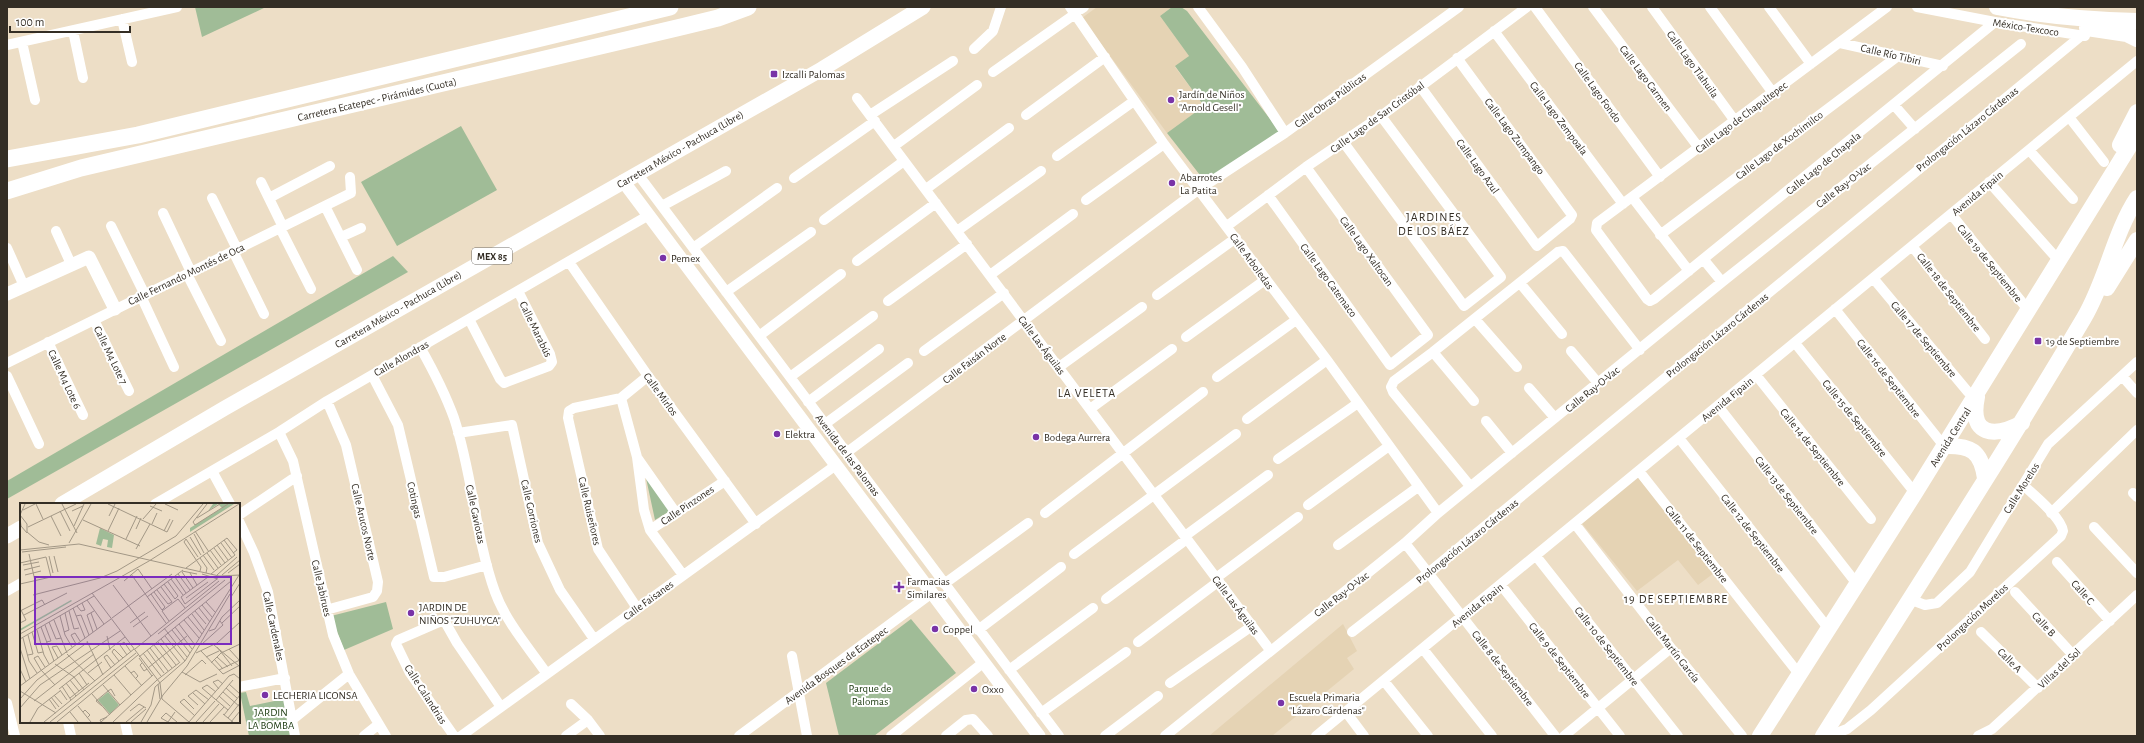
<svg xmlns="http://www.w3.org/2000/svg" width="2144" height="743" viewBox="0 0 2144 743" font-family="'Alegreya Sans',sans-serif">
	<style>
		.built { fill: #e5d3b4 }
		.park { fill: #a0bc97 }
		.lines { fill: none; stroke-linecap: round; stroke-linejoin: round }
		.minor { stroke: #fff; stroke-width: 10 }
		.secondary { stroke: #fff; stroke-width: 13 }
		.primary { stroke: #fff; stroke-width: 15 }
		.trunk { stroke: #fff; stroke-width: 16 }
		.motorway { stroke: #fff; stroke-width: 17 }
		.poi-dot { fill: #7933a7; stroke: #fff; stroke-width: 1.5 }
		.labels { text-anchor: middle; stroke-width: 4; stroke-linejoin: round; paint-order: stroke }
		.shield { fill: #fff; stroke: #716d66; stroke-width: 1 }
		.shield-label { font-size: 10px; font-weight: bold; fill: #342e25 }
		.street-label { font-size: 11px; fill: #342e25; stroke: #fff }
		.poi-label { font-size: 11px; fill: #342e25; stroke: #fff; text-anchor: start }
		.park-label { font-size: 11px; fill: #19370d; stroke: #fff }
		.neighbourhood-label { font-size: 12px; letter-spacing: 1px; fill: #342e25; stroke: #fff }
		.inset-road { fill: none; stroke: #a39886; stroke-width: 1 }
		.view { fill: #7b2cbf; fill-opacity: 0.15; stroke: #7b2cbf; stroke-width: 2 }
		.inset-edge { fill: none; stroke: #342e25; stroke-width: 2 }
	</style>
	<rect width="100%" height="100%" fill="#eddec6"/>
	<path class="built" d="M1097,7H1172L1160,16L1189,56L1175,67L1204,106L1167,133L1082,18Z
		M1637,476L1714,573L1698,585L1678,560L1637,591L1580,521Z
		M1343,624L1357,651L1347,658L1354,669L1272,736H1209Z"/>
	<path class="park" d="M195,7H266L202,37Z
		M1172,7H1181L1187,11L1280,132L1207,184L1167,133L1204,106L1175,66L1189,56L1160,16Z
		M461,126L497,190L397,246L361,182Z
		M393,256L408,272L7,499V481Z
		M646,478L670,511L655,520Z
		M386,602L393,629L344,650L331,616Z
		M911,619L956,673L874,736H839L826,683Z
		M246,692L250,706L284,699L292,735L249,736L240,693Z"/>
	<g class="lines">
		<path class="minor" d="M1070,7L1164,144L1327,360L1438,513
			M1198,7L1242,67L1285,133
			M1535,7L1660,177
			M1593,7L1699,148
			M1652,7L1735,121
			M1710,7L1773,93
			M1769,7L1811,64
			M1887,7L1597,223L1596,230L1647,299L1650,301L1654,299L1995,22
			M1917,7L1995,22L2085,36
			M1081,9L1084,7
			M122,19L132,62
			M73,31L83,78
			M1494,31L1623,204
			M22,42L35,100
			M1840,43L1943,66
			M7,45L177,7
			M974,49L993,31L1001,7
			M993,72L1075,14
			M1420,86L1537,246L1570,219L1572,215L1457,58
			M857,98L1270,650
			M1894,105L1915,129
			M870,115L953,61
			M1026,115L1105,57
			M2069,117L2104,162
			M1344,143L1464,306L1501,277L1381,116
			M894,146L977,85
			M2029,150L2073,199
			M1057,156L1134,101
			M637,173L1059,736
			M794,178L875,121
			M261,182L283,227
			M1989,182L2060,262
			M926,189L1009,128
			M1268,195L1390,365L1428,335L1306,167
			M1632,197L1689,271
			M212,198L237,249
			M269,198L330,166
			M1086,200L1164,144
			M325,206L357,270
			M662,206L726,171
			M163,213L191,272
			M1951,214L2029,311
			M824,220L904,161
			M111,226L145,295
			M1227,226L1306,167L1381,116L1527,7
			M280,228L311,289
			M56,231L71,264
			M957,231L1041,171
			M1660,235L1898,56
			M341,237L361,228
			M1912,246L1985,339
			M7,248L24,286
			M693,248L777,188
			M233,251L264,314
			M1704,260L1722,282
			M857,261L936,203
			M569,262L648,376L756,524
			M187,274L221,341
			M990,275L1073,214
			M1873,278L1968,392L1977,394
			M1520,283L1562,334
			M726,292L811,232
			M1157,295L1236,238
			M141,296L174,367
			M888,301L967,244
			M1835,309L1944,446
			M469,319L500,379L504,383L549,366L552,362L550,354L518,291
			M1475,319L1517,367
			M94,320L129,391
			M759,336L841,274
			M1186,337L1265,280
			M48,342L83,415
			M1795,343L1915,493
			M420,347C433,370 445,393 454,418C473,475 475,536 495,592C506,622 529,648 547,674
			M924,351L1004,293
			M1571,351L1598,383
			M1433,352L1474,401
			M7,363L351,193L350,177
			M1059,367L1142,307
			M372,375L398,425L434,577H444L487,565
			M1756,375L1871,519
			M7,376L39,444
			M2122,376L2137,393
			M790,377L873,316
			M1217,377L1296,320
			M1529,388L1555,418
			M621,398L637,457L644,510L650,530L683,575
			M808,402L879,349
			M1718,406L1857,584
			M1090,409L1172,349
			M1247,419L1327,360
			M1486,421L1512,453
			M825,424L908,363
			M279,432L293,461L333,635L349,674L386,736
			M458,433L512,425L538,543L560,590L594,639
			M1679,438L1828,628
			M846,453L1198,190L1285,133L1459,7
			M638,459L676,513
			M1278,459L1358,403
			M212,471L230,504
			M1639,471L1799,674
			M1470,486L1393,392L1391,387L1394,381L1433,352L1558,252L1563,251L1640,350
			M2133,493L2137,497
			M155,504L279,432L327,401L649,215
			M1308,505L1389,446
			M1045,513L1203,392
			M2051,513L2137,430
			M239,515L297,476
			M239,521L254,553L268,592L295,736
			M1575,524L1671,648L1742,736
			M2094,527L2137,573
			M650,530L725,481
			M1185,536L1268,475
			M1405,543L1555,736
			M1338,545L1418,487
			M1074,554L1236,434
			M1536,556L1678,736
			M2057,562L2110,621
			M1216,578L1298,517
			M944,584L1028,523
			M1501,585L1620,736
			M7,591L21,583
			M2015,592L2073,655
			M1106,599L1187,539
			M1909,599L1925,605L1937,603L1970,572L2048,444L2137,362
			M637,608L598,549L568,418L569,411L574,408L621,398L648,376
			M326,610L373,597L377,591L378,582L346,445L327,401
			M978,630L1061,567
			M1352,632L1428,573L2081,36
			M1981,632L2038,688
			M1138,642L1219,581
			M1423,649L1492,736
			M792,656L807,736
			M1009,670L1093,608
			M1384,681L1428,736
			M1170,683L1252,626
			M239,687L285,678
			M7,703L15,736
			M571,704L588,720L600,736
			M1346,712L1364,736
			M1041,713L1126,652
			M293,719L349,674
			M68,722L71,736
			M125,722L128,736
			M364,736L379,724
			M454,736L410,673L396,644L398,640L444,620L457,643L501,707
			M461,736L836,465
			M566,736L588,720
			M739,736L932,593
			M891,736L984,662
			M946,736L966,720L973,719L988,736
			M1105,736L1158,696
			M1165,736L1405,543L1438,513L1722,282L2021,44
			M1316,736L2137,61
			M1564,736L1671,648
			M1829,736L1847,729L1871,710L2061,536L2063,531C2061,517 2034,495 2023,485
			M1978,736L1992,729L2015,708L2137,595"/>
		<path class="secondary" d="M623,181L1039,736
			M7,294L89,257L115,309"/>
		<path class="primary" d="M62,504L225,408L822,69L923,7
			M7,536L21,528"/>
		<path class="trunk" d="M1997,7C2043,16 2090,20 2137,21
			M2087,28L2127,34L2137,39
			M2120,145L2137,112
			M2107,288L2137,240
			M1977,397C1969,436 1994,438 2022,423
			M1944,446C1971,445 1981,451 1985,478
			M1760,736L1915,493L2137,134
			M1823,736C1911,597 2000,460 2084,318C2106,281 2114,233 2137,198"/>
		<path class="motorway" d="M7,159L138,135L670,7
			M7,191L81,168L681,27L718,18L748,7"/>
	</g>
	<g class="poi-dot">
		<rect x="770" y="70" width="8" height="8" rx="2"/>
		<circle cx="1171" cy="100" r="4"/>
		<circle cx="1172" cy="183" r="4"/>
		<circle cx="663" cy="258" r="4"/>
		<rect x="2034" y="337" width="8" height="8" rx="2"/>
		<circle cx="777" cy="434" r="4"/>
		<circle cx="1036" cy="437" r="4"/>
		<path d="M897 581h4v4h4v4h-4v4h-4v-4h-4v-4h4z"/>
		<circle cx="411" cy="613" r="4"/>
		<circle cx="935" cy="629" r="4"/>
		<circle cx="974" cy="689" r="4"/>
		<circle cx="265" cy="695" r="4"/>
		<circle cx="1281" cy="703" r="4"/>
	</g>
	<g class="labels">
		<rect class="shield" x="472" y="248" width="40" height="16" rx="3"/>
		<g class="shield-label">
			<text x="492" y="260">MEX 85</text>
		</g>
		<g class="street-label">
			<text transform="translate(2026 27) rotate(9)" y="4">México-Texcoco</text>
			<text transform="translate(1891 54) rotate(13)" y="4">Calle Río Tibiri</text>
			<text transform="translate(1693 64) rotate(54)" y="4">Calle Lago Tlahuila</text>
			<text transform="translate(1646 78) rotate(53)" y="4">Calle Lago Carmen</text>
			<text transform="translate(1598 92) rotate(54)" y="4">Calle Lago Fondo</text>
			<text transform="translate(377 99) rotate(-13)" y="4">Carretera Ecatepec - Pirámides (Cuota)</text>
			<text transform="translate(1330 100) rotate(-36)" y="4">Calle Obras Públicas</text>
			<text transform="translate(1377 117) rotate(-36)" y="4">Calle Lago de San Cristóbal</text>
			<text transform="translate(1741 117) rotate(-37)" y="4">Calle Lago de Chapultepec</text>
			<text transform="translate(1559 118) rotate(53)" y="4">Calle Lago Zempoala</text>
			<text transform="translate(1967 129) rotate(-39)" y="4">Prolongación Lázaro Cárdenas</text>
			<text transform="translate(1515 136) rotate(53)" y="4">Calle Lago Zumpango</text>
			<text transform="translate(1779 145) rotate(-37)" y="4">Calle Lago de Xochimilco</text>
			<text transform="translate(680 149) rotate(-30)" y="4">Carretera México - Pachuca (Libre)</text>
			<text transform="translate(1823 163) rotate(-39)" y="4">Calle Lago de Chapala</text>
			<text transform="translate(1478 166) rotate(54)" y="4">Calle Lago Azul</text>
			<text transform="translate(1843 185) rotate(-38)" y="4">Calle Ray-O-Vac</text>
			<text transform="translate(1977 193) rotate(-40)" y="4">Avenida Fipain</text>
			<text transform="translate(1367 251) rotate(54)" y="4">Calle Lago Xaltocan</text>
			<text transform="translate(1252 261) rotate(54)" y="4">Calle Arboledas</text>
			<text transform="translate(1990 263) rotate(51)" y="4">Calle 19 de Septiembre</text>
			<text transform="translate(186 274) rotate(-26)" y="4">Calle Fernando Montés de Oca</text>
			<text transform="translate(1329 280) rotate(54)" y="4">Calle Lago Catemaco</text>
			<text transform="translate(1949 292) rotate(52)" y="4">Calle 18 de Septiembre</text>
			<text transform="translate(398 309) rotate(-30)" y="4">Carretera México - Pachuca (Libre)</text>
			<text transform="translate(536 329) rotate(64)" y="4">Calle Marabús</text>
			<text transform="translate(1717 335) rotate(-39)" y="4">Prolongación Lázaro Cárdenas</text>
			<text transform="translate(1924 339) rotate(50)" y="4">Calle 17 de Septiembre</text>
			<text transform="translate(1042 345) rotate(53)" y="4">Calle Las Águilas</text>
			<text transform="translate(111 355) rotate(64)" y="4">Calle M4 Lote 7</text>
			<text transform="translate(401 358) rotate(-30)" y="4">Calle Alondras</text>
			<text transform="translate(974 358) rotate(-37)" y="4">Calle Faisán Norte</text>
			<text transform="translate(1889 378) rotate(52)" y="4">Calle 16 de Septiembre</text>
			<text transform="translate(65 379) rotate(65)" y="4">Calle M4 Lote 6</text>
			<text transform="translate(1592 389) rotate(-39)" y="4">Calle Ray-O-Vac</text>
			<text transform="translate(661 394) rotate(54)" y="4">Calle Mirlos</text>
			<text transform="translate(1727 399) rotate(-39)" y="4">Avenida Fipain</text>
			<text transform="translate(1855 418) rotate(51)" y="4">Calle 15 de Septiembre</text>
			<text transform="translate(1950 437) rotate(-58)" y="4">Avenida Central</text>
			<text transform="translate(1813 447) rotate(51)" y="4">Calle 14 de Septiembre</text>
			<text transform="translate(848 455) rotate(53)" y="4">Avenida de las Palomas</text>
			<text transform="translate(2021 488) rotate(-58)" y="4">Calle Morelos</text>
			<text transform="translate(1787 495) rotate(52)" y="4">Calle 13 de Septiembre</text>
			<text transform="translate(415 500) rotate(77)" y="4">Cotingas</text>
			<text transform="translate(687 505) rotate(-34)" y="4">Calle Pinzones</text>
			<text transform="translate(532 511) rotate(77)" y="4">Calle Gorriones</text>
			<text transform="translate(590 511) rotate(77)" y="4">Calle Ruiseñores</text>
			<text transform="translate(476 514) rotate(78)" y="4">Calle Gaviotas</text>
			<text transform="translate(364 522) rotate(77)" y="4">Calle Arucos Norte</text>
			<text transform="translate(1753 533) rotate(52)" y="4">Calle 12 de Septiembre</text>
			<text transform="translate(1467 541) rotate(-39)" y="4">Prolongación Lázaro Cárdenas</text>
			<text transform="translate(1697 544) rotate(52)" y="4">Calle 11 de Septiembre</text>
			<text transform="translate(322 588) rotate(77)" y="4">Calle Jabirues</text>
			<text transform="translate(2083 592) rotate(48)" y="4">Calle C</text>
			<text transform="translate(1341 594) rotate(-38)" y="4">Calle Ray-O-Vac</text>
			<text transform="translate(648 600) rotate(-36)" y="4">Calle Faisanes</text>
			<text transform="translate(1236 605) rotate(53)" y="4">Calle Las Águilas</text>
			<text transform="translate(1477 605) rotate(-39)" y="4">Avenida Fipain</text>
			<text transform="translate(1972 617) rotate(-43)" y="4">Prolongación Morelos</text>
			<text transform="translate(2044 624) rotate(47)" y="4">Calle B</text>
			<text transform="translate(274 626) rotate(78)" y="4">Calle Cardenales</text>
			<text transform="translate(1607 646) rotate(52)" y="4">Calle 10 de Septiembre</text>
			<text transform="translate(1673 649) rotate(52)" y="4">Calle Martín García</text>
			<text transform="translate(1560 660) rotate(52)" y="4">Calle 9 de Septiembre</text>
			<text transform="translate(2010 660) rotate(45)" y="4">Calle A</text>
			<text transform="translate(836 665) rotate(-36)" y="4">Avenida Bosques de Ecatepec</text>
			<text transform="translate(1503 668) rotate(52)" y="4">Calle 8 de Septiembre</text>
			<text transform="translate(2059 668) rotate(-43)" y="4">Villas del Sol</text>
			<text transform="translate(426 694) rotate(57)" y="4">Calle Calandrias</text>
		</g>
		<g class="poi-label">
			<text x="782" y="78">Izcalli Palomas</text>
			<text x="1179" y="98">Jardín de Niños<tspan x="1179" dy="13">"Arnold Gesell"</tspan></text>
			<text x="1180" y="181">Abarrotes<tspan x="1180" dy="13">La Patita</tspan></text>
			<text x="671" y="262">Pemex</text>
			<text x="2046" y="345">19 de Septiembre</text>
			<text x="785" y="438">Elektra</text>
			<text x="1044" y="441">Bodega Aurrera</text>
			<text x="907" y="585">Farmacias<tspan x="907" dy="13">Similares</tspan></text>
			<text x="419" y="611">JARDIN DE<tspan x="419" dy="13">NIÑOS "ZUHUYCA"</tspan></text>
			<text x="943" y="633">Coppel</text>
			<text x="982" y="693">Oxxo</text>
			<text x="273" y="699">LECHERIA LICONSA</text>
			<text x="1289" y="701">Escuela Primaria<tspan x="1289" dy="13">"Lázaro Cárdenas"</tspan></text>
		</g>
		<g class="park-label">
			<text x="870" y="692">Parque de<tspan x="870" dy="13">Palomas</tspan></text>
			<text x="271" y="716">JARDIN<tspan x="271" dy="13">LA BOMBA</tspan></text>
		</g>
		<g class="neighbourhood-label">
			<text x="1434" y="221">JARDINES<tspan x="1434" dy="14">DE LOS BÁEZ</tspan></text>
			<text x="1087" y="397">LA VELETA</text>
			<text x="1676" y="603">19 DE SEPTIEMBRE</text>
		</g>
	</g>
	<g transform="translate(20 503)">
		<rect width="220" height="220" fill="#eddec6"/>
		<path d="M193,1H214L170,29V25L202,5L198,1L188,8ZM80,25L94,32L92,45L87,44L88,37L83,36L81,43L76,41ZM51,97L52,98L0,128V126ZM88,189L99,202L90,211L78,197Z" fill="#a0bc97"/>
		<path class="inset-road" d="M5,1L0,12L7,21V29L19,39L29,42M16,1L23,16M42,1L57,30M88,1L147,29L153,17M145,1L158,7M187,1L173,19L175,22L208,1M130,3L142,8M3,7L15,1M40,8L50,28M52,8L63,3M31,13L41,33M89,13L95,1M0,15L1,23L7,30M177,15L200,1M123,16L136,1M63,17L120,43M132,21L137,10M54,23L64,1M8,24L56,1M116,26L121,15M88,28L99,5M144,28L150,16M175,28L189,49M174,31L184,50M170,34L181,52M106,36L117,13M166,36L164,39L181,64L180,68M166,36L178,54M49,40L71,1M201,40L212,55M197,42L208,57M194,45L205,60M116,46L130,21M0,47L59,41L199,73L220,72M190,47L201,62M2,49L46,44M187,50L198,65M9,51L15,78M183,52L194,67M29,53L33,70M34,53L38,69M180,55L187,65L186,70M0,60L26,54L31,74L0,81M3,62L19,59M166,65L207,35L217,47L213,50M4,67L20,63M162,68L177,71M162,69L173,85M170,70L177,82M208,70L220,61M111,71L146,120M158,71L170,87M182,71L198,76M191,71L215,52L204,37M5,72L21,68M197,72L217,54M202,72L220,57M155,74L166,90M188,74L161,94L165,101L197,76M151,76L163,92M104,78L118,66L132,86M144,81L155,96L158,93L148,79M93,82L131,133M137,87L148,101L152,99L141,84M72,90L140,180L142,196L169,219M131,91L142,107L145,104L134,89M13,92L80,75L97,68L156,33L183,1M127,94L163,67M211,94L220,80M166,95L188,79M67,97L84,121M186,99L195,109M182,102L192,114M57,103L61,108L65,107L62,100M53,105L65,135M179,105L190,119M0,108L22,97L25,102M49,108L54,126L59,125M175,108L186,121M71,110L77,126M172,111L184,127M4,112L47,90M40,113L45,132L52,144M56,113L61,112L69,132M168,114L182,131M92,115L152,71M34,117L47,150M164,117L179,135M149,118L142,108L158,96L165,105M29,119L36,136L41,135M0,120L6,117L1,107M110,120L125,109M202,120L220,103M159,121L175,142M25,122L31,138L26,139M21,124L34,158M113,124L128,113M155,124L172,146M144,125L167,154M17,127L24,152L29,161M152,127L170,150M189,128L195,126L202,114L220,97M12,129L18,150L23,149M44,129L49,127L45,110M73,129L67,112L74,108M0,131L129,58L219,1M138,131L205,77M8,132L13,151L8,152M87,133L90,147M145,133L165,158M3,135L9,158L17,170M0,136L74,93M141,136L160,160M67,138L83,172M138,139L156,162M56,141L51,132L55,130L60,138M182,141L203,122L200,118M134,142L152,165M194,142L219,163M197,144L212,163M0,145L10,176M130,145L148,168M115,146L199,78M209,146L220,158M127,147L144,170M181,148L203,171L220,162M123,150L141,173M176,150L197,140L220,119M47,151L75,178M107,152L100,142L104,139L111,149M119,154L211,78M186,154L199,148M197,154L208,164M38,155L32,144L37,143L42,152M119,155L132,173M194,156L203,166M99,158L92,149L94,146L103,155M122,160L120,162L124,168L127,166M191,160L201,150L220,141M35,161L54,174L64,187M105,163L122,183M25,164L18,153L14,155L21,167L35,182M91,165L84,154L87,152L95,162M128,165L167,133M0,166L6,179M199,167L220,157M162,169L180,179L197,171M59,170L67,182M68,170L82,159M111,170L114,168L118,173L116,175M94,172L111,192M165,172L182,157L186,161M50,177L59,188M137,177L159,160M46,180L56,193M138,181L140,196M209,181L220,191M83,182L100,202M0,183L91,116M42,183L51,197M206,185L217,195M39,186L105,134M199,186L193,179L198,177L203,181M40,187L47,197M0,188L36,210M196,189L187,182L182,185L208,207M203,189L220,204M173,190L185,201M72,191L90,212M34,192L42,201M199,193L210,203M31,194L39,204M50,195L69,180M0,196L17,177L68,139M29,196L36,206M196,197L213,177M14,198L74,151M178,202L168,193L176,187L189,197M58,203L71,219M82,203L76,198L88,188L91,186L95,193M0,205L20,182L100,128M174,206L164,196L160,199L175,213M110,208L119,201L126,205M50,209L58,219M63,209L65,207L70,212L67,215M203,211L213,219M204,212L220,192M87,214L80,217L81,219L133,172M208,215L220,200M10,219L18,205L40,188M24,219L114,146M30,219L116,150M37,219L118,152M93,219L137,177M106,219L124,204M111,219L126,206M121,219L131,202L135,184L165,158L219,72M127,219L143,192L167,163L210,91M148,219L141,215L146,210L157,219M148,219L155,209M169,219L209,173L214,171L220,176M176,219L195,198M183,219L199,201M190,219L204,204M211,219L220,208"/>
		<path class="view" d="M15,74H211V141H15Z"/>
		<rect width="220" height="220" class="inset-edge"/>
	</g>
	<rect width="2144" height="743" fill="none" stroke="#342e25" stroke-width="16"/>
	<path d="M10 26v6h120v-6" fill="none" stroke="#342e25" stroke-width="2"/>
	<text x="16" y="26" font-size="12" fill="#342e25" stroke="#ffffff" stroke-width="3" paint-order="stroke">100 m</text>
</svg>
